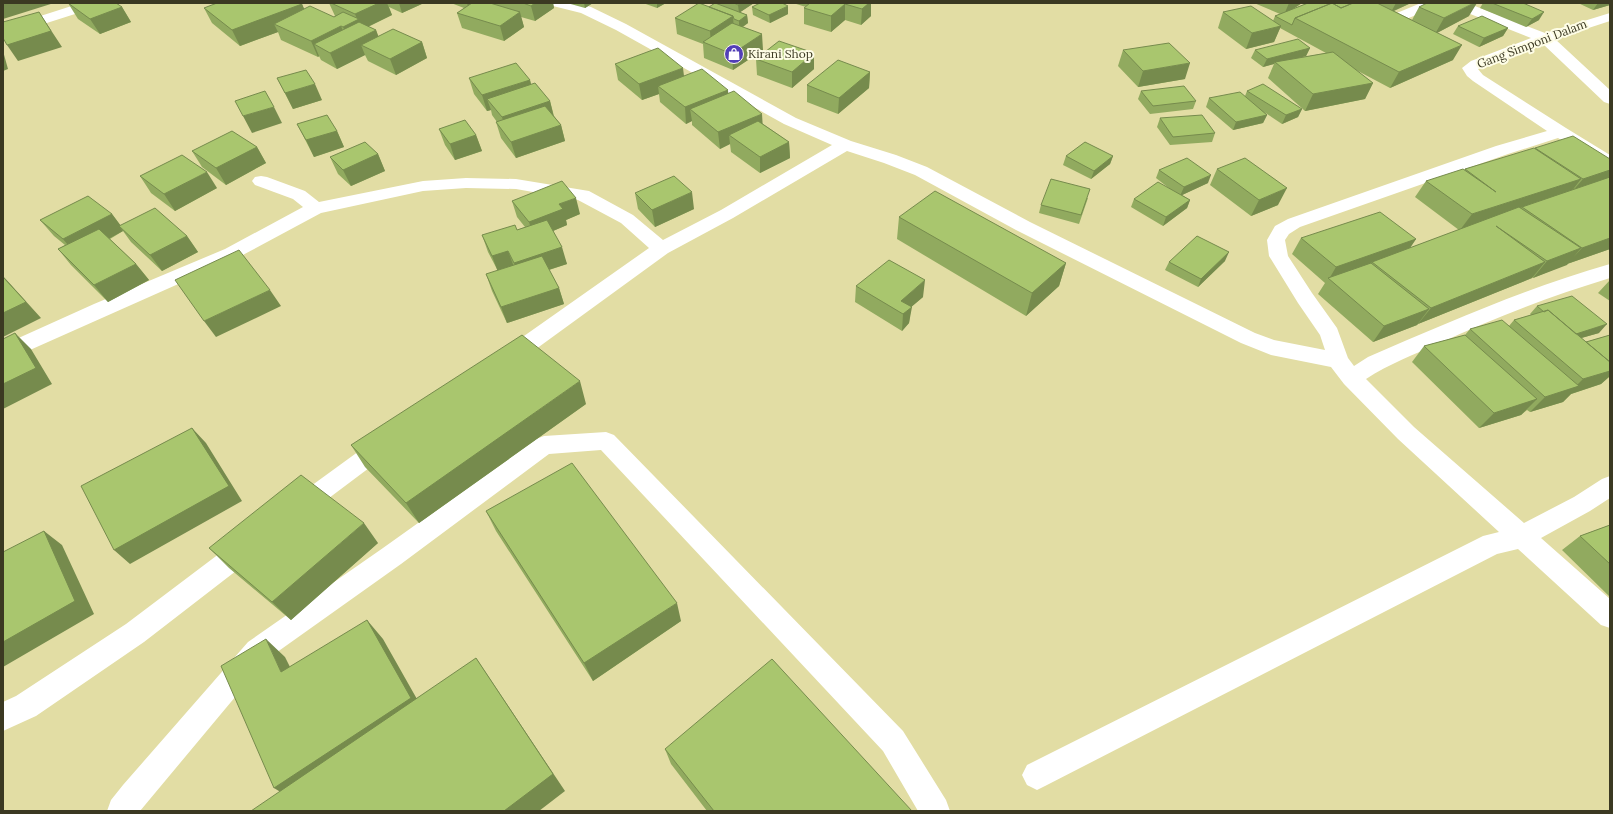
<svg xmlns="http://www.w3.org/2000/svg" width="1613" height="814" viewBox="0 0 1613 814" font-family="Lora,serif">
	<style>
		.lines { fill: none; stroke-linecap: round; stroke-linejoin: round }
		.minor { fill: #fff; fill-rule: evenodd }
		.wall { fill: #91aa5f }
		.shaded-wall { fill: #768b4d }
		.building { fill: #a9c66e; stroke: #768b4d }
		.labels { text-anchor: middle; stroke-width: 4; stroke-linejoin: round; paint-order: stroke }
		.far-street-label { font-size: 12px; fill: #3b3922; stroke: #fefde6 }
		.far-poi-label { font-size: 12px; fill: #3b3922; stroke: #fefde6; text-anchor: start }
	</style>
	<rect width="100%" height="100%" fill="#e2dda4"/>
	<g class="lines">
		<path class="minor" d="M81,3H102L100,6L3,37V28Z
			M551,3H575L591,7L626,24L796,118L851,141L896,155L927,167L1030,222L1255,333L1274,340L1325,350L1320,335L1298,303L1269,256L1267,240L1275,226L1288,219L1496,146L1547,131L1473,81L1467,76L1462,68L1471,61L1531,38L1450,6L1448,3H1467L1545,33L1610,13V21L1555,39L1610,90V104L1604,102L1543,44L1478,69L1483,75L1566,128L1610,155V167L1604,166L1558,138L1508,154L1300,227L1289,234L1285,240L1288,256L1312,293L1337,328L1348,358L1354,366L1368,357C1447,323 1526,288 1610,264V278C1551,296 1496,317 1440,343C1415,354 1389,364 1366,379L1414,427L1524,523L1574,497L1602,479L1610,476V498L1590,511L1541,538L1610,599V628L1601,625L1518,549L1497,554L1047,785L1037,790L1027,785L1022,775L1027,765L1483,536L1499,532L1398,439L1344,384L1331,367L1271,355L1241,343L1016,230L915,175L884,163L847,151L733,218L668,253L514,365L507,367L500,365L496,359L500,353L649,248L621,223L578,200L516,189L466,188L423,191L321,213L239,257L3,362V345L94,304L225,249L303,207L293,199L255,185L252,181L255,177L261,176L267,177L305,191L319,202L423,181L466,178L516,179L589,191L633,215L663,240L721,210L832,145L784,124L616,30L581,13L553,6Z
			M1347,3H1365L1392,15L1421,3H1440L1438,6L1394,24L1381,22L1349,6Z
			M606,432L614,435L903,731L946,800L950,811H918L883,751L601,450L549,454L401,564L266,660L140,811H107L111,800L123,785L248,642L383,548L536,439L544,436Z
			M385,435L393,438L396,444L393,450L305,516L297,519L289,516L285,509L289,502L377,438Z
			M249,535L258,538L261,546L258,554L144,642L36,716L3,731V702L16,696L126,624L240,538Z"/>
	</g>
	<path class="wall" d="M68,3L122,7L131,22L100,34L78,19Z
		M329,3H424L402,13L389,7L392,15L368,27L376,30L378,36L422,42L427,58L396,75L368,61L365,55L337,69L321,60L319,56L318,57L281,40L278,32L240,46L212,23L204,8L302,4L304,9L334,17L335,16Z
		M451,3H490L492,4V3H553L554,8L535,21L521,17L524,27L504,41L462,28L457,13L464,8Z
		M567,3H593L585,8Z
		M643,3H666L657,8Z
		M718,3H754L740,12L747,15L748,23L743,27L763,50L733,70L704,58L703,44L677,34L675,18L718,4Z
		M793,3H871V16L861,25L845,20L831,32L804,24V8L806,7Z
		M1254,3H1302L1293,9L1308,3H1411L1394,11L1412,20L1419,7L1469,16L1437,33L1453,60L1390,88L1356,70L1373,83L1365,99L1305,111L1268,78L1274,64L1263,67L1251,58L1255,50L1310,48L1306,56L1298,58L1326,53L1280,28L1274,42L1246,49L1218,28L1223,12L1273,21L1275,16L1280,14Z
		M1483,3H1523L1539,20L1526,27L1480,8Z
		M1578,3H1610V5L1593,10Z
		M752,7L788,14L770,23L753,15Z
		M1458,26L1508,28L1503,36L1479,47L1453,34Z
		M1123,50L1185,79L1138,87L1118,66Z
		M756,59L814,69L792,88L757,75Z
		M615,64L684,76L728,90V94L763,124L789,142L790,158L760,173L731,152L730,144L720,149L692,125V121L686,124L660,102L659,94L642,100L618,80Z
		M870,72L869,88L838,114L807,102V85Z
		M277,78L322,100L293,109Z
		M469,78L530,80L531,85L550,101L554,116L561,125L565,141L516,158L501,138L496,122H497L492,115L491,110L487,111L474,94Z
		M1141,91L1196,101L1193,109L1150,114L1138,99Z
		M1247,91L1302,109L1298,117L1282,124L1264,112L1267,115L1263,123L1233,130L1206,107L1209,98L1245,96Z
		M1160,118L1215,133L1212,142L1170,145L1157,127Z
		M297,124L337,131L344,147L314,157Z
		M439,129L476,135L482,151L455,160L445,145Z
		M257,147L266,163L226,185L202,167L192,151Z
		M1535,148L1610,159V249L1567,264L1533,278L1532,277V278L1418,324L1417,325L1373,342L1318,294L1325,283L1292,254L1301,238L1416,239L1410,248L1459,230L1415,197L1426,181L1464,170L1465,169L1535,149Z
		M378,154L385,171L351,186L338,174L330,157Z
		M1066,156H1113L1110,164L1091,179L1063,165Z
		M1217,169L1278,205L1251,216L1210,185Z
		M1159,170L1208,183L1182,195L1190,200L1187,208L1163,226L1131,207L1134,199L1170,189L1156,178Z
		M140,176L217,188L175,211L151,193Z
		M635,193L694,209L655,227L638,209Z
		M1088,198L1079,224L1039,213L1041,205Z
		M512,201L580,214L566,220L567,225L553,231L567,264L549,270L559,288L564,304L507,323L492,291L486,274L498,271L488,252L482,235L517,230L525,227L517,217Z
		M112,214L120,225L187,236L198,252L162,271L131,242L123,231L110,239L136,264L149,280L108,302L71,265L58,249L65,245L54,236L40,220Z
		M899,217L1066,263L1059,286L1026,316L897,239Z
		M1225,261L1198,287L1165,270L1169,262Z
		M1610,280V301L1598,293Z
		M856,286L923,297L911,307L909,323L902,331L855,302Z
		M1537,306L1599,333L1581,338L1586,342L1610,335V378L1609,377L1601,384L1571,394L1563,402L1530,412L1527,410L1521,415L1479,428L1412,362L1424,346L1465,335L1470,329L1509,326L1514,320L1531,315L1530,314Z
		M586,404L419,523L365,467L351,445Z
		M486,511L681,621L593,681L496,531Z
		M1610,525V597L1562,550L1580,536Z
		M378,543L291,620L229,568L209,548Z
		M665,749L912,811H707L671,764Z"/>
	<path class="shaded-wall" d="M3,3H54L3,19Z
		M379,3H387L392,15L363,29L350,42L343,27L357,19L355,14Z
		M399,3H424L402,13Z
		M467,3H484L469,11Z
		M535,3H553L554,8L535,21L531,6Z
		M584,3H593L585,8Z
		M657,3H666L657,8Z
		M741,3H754L739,13L738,5Z
		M867,3H871V16L861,25L862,9Z
		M1289,3H1302L1284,15Z
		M1396,3H1411L1391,12Z
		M1474,3H1477L1469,16L1435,34L1444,18Z
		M1598,3H1610V5L1593,10Z
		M302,4L309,20L274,24L278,32L240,46L232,30Z
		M845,4V20L831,32V16Z
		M788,6V14L770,23L769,15Z
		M122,7L131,22L100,34L90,19Z
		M39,12L62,47L18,61L7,45Z
		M520,12L524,27L504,41L500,26Z
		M1544,12L1539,20L1526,27L1532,19Z
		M747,15L748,23L739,29V21Z
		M733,16L734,31L711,45L710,31Z
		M341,26L347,41L314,44L319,56L318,57L311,41Z
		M1281,26L1274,42L1246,49L1252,33Z
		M1508,28L1503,36L1479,47L1484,38Z
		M376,30L382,46L361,45L365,55L337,69L330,53Z
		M762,34L763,50L733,70L732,54Z
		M422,42L427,58L396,75L390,59Z
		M1462,45L1453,60L1390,88L1399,72Z
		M1310,48L1306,56L1277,64L1275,62L1274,64L1263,67L1267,59Z
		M3,51L8,69L3,71Z
		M814,53V69L792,88V72Z
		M1190,63L1185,79L1138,87L1143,71Z
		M683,68L685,84L658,86L659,94L642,100L639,84Z
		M870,72L869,88L838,114L839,98Z
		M530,80L534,96L487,99L491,110L487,111L482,95Z
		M1373,83L1365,99L1305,111L1313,94Z
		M315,84L322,100L293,109L285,93Z
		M728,90L729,106L690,109L692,121L686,124L685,107Z
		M550,101L554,118L506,133L502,117Z
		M274,107L282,123L252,133L243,116Z
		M1302,109L1298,117L1282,124L1286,115Z
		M762,114L763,130L729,135L730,144L720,149L718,132Z
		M1267,115L1263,123L1233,130L1236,122Z
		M561,125L565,141L516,158L511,142Z
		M337,131L344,147L314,157L306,140Z
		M476,135L482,151L455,160L450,144Z
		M789,142L790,158L760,173V157Z
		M257,147L266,163L226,185L216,168Z
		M378,154L385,171L351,186L343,170Z
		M1113,156L1110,164L1091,179L1094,171Z
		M1610,170V179L1569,195L1583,179Z
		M207,172L217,188L175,211L164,194Z
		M1211,175L1208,183L1180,196L1184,187Z
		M1581,179L1568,196L1522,207L1518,212L1460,230L1472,214Z
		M1287,188L1278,205L1251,216L1259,200Z
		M692,192L694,209L655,227L652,210Z
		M576,198L580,214L566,220L567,225L534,239L529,222L559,204Z
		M1190,200L1187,208L1163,226L1166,217Z
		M112,214L124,230L119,226L123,231L77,256L63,239Z
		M187,236L198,252L162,271L150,255Z
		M1610,238V249L1567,264L1582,248Z
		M1416,239L1405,255L1372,262L1368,269L1329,279L1336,267Z
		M562,247L567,264L520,279L514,263Z
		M1581,248L1567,265L1533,278L1547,261Z
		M508,251L514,267L498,272L492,256Z
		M1229,252L1225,261L1198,287L1201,279Z
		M1545,262L1532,278L1418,324L1431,308Z
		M1066,263L1059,286L1026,316L1032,293Z
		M136,264L149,280L108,302L94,285Z
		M3,276L41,318L3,337Z
		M925,280L923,297L903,314L901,301Z
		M559,288L564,304L507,323L501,307Z
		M270,290L281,306L216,337L204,321Z
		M912,307L909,323L902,331L903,314Z
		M1429,309L1417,325L1373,342L1384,326Z
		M1607,324L1599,333L1564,343L1572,335Z
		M15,333L31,349L52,384L3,409V384Z
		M1610,371V376L1601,384L1571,394L1563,402L1530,412L1545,397L1575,387L1583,379Z
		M580,381L586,404L419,523L406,503Z
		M1537,399L1521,415L1479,428L1494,413Z
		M192,428L206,443L242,501L130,564L114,550Z
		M364,523L378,543L291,620L272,602Z
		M44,531L62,545L94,614L3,667V642Z
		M677,603L681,621L593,681L584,663Z
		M367,620L383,639L426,715L295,801L274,788Z
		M266,639L285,657L301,689L281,672Z
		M476,658L565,791L539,811H504Z"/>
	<path class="building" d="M68,3H116L122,7L90,19Z
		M217,3H300L302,4L232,30L204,8Z
		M331,3H379L355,14Z
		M472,3H490L520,12L500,26L457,13Z
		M523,3H535L531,6Z
		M699,3L733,16L710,31L675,18Z
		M715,3L747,15L739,21L734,19L733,16L709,7Z
		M734,3H741L738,5Z
		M760,3H782L788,6L769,15L752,7Z
		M810,3H869L862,9L845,4L831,16L804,8Z
		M1308,3H1353L1341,8L1332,3L1295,18L1292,25L1275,16Z
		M1332,3L1341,8L1353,3H1377L1462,45L1399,72L1295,18Z
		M1427,3H1474L1444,18L1419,7Z
		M1492,3H1523L1544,12L1532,19Z
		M310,6L334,17L343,12L359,19L343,27L341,26L311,41L274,24Z
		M1251,6L1281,26L1252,33L1223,12Z
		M39,12L51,31L7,45L3,38V22Z
		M1482,16L1508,28L1484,38L1458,26Z
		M359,22L376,30L330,53L314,44Z
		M732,23L762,34L732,54L703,42Z
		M393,29L422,42L390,59L361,45Z
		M1298,39L1310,48L1267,59L1255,50Z
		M779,41L814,53L792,72L756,59Z
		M1169,43L1190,63L1143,71L1123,50Z
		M658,48L683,68L639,84L615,64Z
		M1333,52L1373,83L1313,94L1275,62Z
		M838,60L870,72L839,98L807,85Z
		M516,63L530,80L482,95L469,78Z
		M702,69L728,90L685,107L658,86Z
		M306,70L315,84L285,93L277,78Z
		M535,83L550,101L502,117L487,99Z
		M1263,84L1302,109L1286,115L1247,91Z
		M1184,86L1196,101L1153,106L1141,91Z
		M265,91L274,107L243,116L235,101Z
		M734,91L762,114L718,132L690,109Z
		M1240,92L1267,115L1236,122L1209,98Z
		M545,106L561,125L511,142L496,122Z
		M327,115L337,131L306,140L297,124Z
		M1202,115L1215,133L1173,137L1160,118Z
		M465,120L476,135L450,144L439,129Z
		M758,121L789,142L760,157L729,135Z
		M232,131L257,147L216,168L192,151Z
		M1573,136L1610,159V170L1583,179L1535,148Z
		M365,142L378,154L343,170L330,157Z
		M1085,142L1113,156L1094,171L1066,156Z
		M1534,148L1581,179L1472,214L1426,181L1463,169L1496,192L1465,169Z
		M182,155L207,172L164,194L140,176Z
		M1187,158L1211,175L1184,187L1159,170Z
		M1245,158L1287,188L1259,200L1217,169Z
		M674,176L692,192L652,210L635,193Z
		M1610,177V238L1582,248L1522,207Z
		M1051,179L1090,189L1081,215L1041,205Z
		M562,181L576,198L559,204L563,209L529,222L512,201Z
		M1158,182L1190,200L1166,217L1134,199Z
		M935,191L1066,263L1032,293L899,217Z
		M88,196L112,214L63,239L40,220Z
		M1519,207L1581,248L1547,261L1496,226L1545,262L1431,308L1372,262Z
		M155,208L187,236L150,255L119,226Z
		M1380,212L1416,239L1336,267L1301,238Z
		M547,220L562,247L514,263L508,251L492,256L482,235L515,225L517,230Z
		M99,229L136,264L94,285L58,249Z
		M1197,236L1229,252L1201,279L1169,262Z
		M239,250L270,290L204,321L175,280Z
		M542,256L559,288L501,307L486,274Z
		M889,260L925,280L901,301L912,307L903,314L856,286Z
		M1371,263L1429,309L1384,326L1328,278Z
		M3,277L26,302L3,313Z
		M1572,296L1607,324L1576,334L1548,310L1544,312L1537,306Z
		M1548,310L1610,362V371L1583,379L1514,320Z
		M1502,320L1579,386L1545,397L1470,329Z
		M15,333L36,368L3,384V339Z
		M522,335L580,381L406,503L351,445Z
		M1465,335L1537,399L1494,413L1424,346Z
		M1610,335V362L1586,342Z
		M192,428L229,486L114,550L81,486Z
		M572,463L677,603L584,663L486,511Z
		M301,475L364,523L272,602L209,548Z
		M1610,525V564L1580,536Z
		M44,531L75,601L3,642V552Z
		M367,620L411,698L274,788L221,666L266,639L281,672Z
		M476,658L553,774L504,811H251Z
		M772,659L912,811H714L665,749Z"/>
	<defs>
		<g id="shop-disc" transform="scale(1)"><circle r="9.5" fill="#523fb7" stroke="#fefde6"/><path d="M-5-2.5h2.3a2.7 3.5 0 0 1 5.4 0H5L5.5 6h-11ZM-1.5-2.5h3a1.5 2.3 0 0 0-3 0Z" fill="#fff"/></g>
	</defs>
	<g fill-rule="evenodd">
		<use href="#shop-disc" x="734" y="54"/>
	</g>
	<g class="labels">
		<g class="far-street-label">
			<text transform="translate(1532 44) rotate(-21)" y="4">Gang Simponi Dalam</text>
		</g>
		<g class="far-poi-label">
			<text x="748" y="58">Kirani Shop</text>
		</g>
	</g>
	<rect width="1613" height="814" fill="none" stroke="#3b3922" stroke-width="8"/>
</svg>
